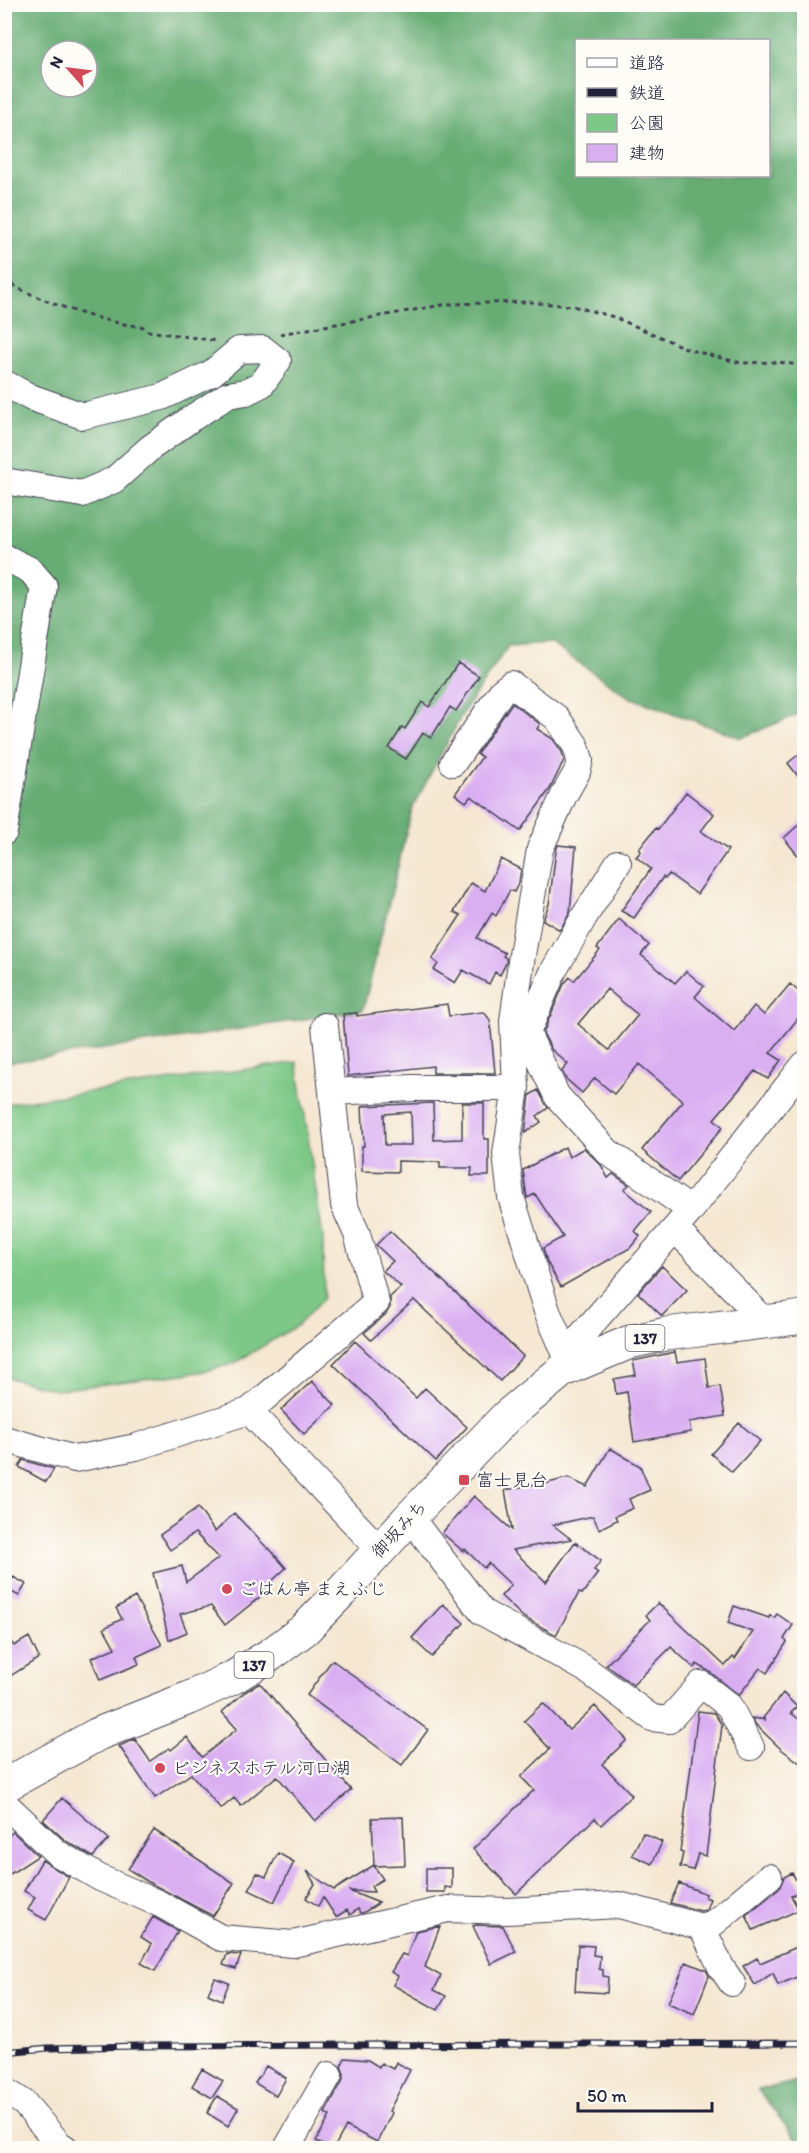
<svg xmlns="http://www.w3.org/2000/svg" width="809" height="2153" viewBox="0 0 809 2153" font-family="Itim,'Klee One',sans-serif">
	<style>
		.green { fill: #7dc886; stroke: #507560; stroke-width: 1.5 }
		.forest { fill: #66ac73; stroke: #446757; stroke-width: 1.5; fill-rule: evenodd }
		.building { fill: #daaff2; fill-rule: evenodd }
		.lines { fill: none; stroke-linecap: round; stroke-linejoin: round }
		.minor-casing { stroke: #424052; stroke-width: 28 }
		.highway-casing { stroke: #424052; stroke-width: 35 }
		.path { stroke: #424052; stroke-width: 3; stroke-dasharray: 4.5 4.5; stroke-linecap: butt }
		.minor { stroke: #fff; stroke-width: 26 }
		.highway { stroke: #fff; stroke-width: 33 }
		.rail-casing { stroke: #22223b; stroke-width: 7 }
		.rail { stroke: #fdfcf7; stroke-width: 4.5; stroke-dasharray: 14; stroke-linecap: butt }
		.poi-dot { fill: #d1495b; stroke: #fdfcf7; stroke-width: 2 }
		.labels { text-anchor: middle; stroke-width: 4.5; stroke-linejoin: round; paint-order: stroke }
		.shield { fill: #fdfcf7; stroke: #646373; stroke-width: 1.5 }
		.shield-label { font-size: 16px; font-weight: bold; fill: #22223b }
		.poi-label { font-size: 18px; fill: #22223b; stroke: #fdfcf7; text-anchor: start }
		.street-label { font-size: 18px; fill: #22223b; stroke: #fdfcf7 }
	</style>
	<rect width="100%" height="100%" fill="#fdfcf7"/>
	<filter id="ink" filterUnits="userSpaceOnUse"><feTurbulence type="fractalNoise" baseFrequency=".0167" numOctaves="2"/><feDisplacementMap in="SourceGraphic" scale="12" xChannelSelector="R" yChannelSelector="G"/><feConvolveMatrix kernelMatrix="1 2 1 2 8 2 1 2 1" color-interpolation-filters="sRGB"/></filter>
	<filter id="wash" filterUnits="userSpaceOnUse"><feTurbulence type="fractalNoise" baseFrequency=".008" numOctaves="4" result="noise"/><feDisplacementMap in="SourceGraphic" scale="24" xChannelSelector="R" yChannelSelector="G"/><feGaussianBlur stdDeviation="1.35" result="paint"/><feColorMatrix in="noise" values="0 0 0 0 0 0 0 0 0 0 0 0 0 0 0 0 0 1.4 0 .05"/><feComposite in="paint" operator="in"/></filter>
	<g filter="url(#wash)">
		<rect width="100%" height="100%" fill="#f5e7d1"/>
		<path class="green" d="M297,1062L323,1238L324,1298L298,1325L233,1364L200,1372L57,1390L9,1378L4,1365L5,1104Z"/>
		<path class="forest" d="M4,5H804V555L793,578L804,658V712L741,738L629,697L550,643L508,646L464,711L412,809L363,1010L183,1038L5,1063ZM576,40H768V176H576ZM51,51H87V87H51Z
			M804,2080V2148H803L758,2090Z"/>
		<g id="blocks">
			<path class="building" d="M458,663L479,676L456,711L450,707L431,738L423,733L406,759L389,748L402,727L405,729L422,702L429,707Z
				M512,703L540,724L537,729L553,739L562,752L564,760L550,789L520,831L471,796L466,802L455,794L482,757L477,754Z
				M804,750V784L788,763Z
				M686,792L714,814L701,831L728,850L697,894L669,874L665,879L663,877L634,918L621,911L651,869L636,857L641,851L639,849L656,828L658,829Z
				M804,820V863L784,838Z
				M558,845L576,847L570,912L560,930L543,920L549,904L556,851Z
				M501,859L521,869L519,882L514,892L510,890L496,916L492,913L477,938L505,953L503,956L506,958V963L500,975L495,972L489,984L463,970L455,983L434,970L438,964L432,959L461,915L454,912L471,883L485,891Z
				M619,919L649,945L641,955L675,983L686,971L704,986L695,997L734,1031L754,1006L764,1015L790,984L804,996V1011L770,1053L781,1060L768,1079L755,1071L714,1119L723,1127L678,1181L642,1150L683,1101L639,1064L614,1094L595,1078L582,1093L566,1079L562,1071L568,1064L552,1050L543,1033L564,984L570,977L574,981L600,950L597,948ZM607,989L638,1015L609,1050L578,1024Z
				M447,1004L449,1016L484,1012L490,1020L495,1073H433V1066L348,1076L343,1014L357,1013V1016Z
				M538,1090L548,1108L537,1116L541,1122L525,1133L530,1095Z
				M433,1103L434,1140L462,1139V1103H484V1139H489V1176H471L472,1168H440V1162L398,1161V1172L362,1171V1146H364L362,1106ZM411,1112L412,1145H385L384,1114Z
				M565,1147L569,1157L584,1148L601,1165L608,1178L613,1174L629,1185L624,1189L651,1212L635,1231L640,1236L630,1248L561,1287L547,1262L543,1248L563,1237L535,1194L527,1198L523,1170Z
				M390,1231L523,1356L500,1381L414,1300L371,1340L364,1333L386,1314L390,1307V1297L401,1287L383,1271L393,1261L376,1245Z
				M662,1266L687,1290L662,1316L638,1293Z
				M355,1341L416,1398L425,1388L467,1427L436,1461L333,1364Z
				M675,1352L677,1362L705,1358L709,1388L720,1386L725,1416L689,1422L691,1432L634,1442L627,1392L616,1394L614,1379L636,1375L633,1361Z
				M312,1381L335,1405L304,1434L281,1410Z
				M739,1423L760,1441L732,1472L711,1454Z
				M610,1448L640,1466L650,1490L629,1499L633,1508L615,1516L617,1520L599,1529L593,1516L553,1525L571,1539L513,1550L546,1582L575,1542L601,1561L594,1570L598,1573L582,1594L579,1593L556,1635L523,1617L501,1596L511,1585L488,1563L484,1568L465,1549L463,1551L442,1533L474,1496L512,1530L505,1490L536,1484V1486L568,1478L587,1487Z
				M23,1460L54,1469L46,1482L19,1467Z
				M198,1508L215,1532L234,1513L268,1549L269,1548L286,1568L259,1593L261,1596L225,1625L211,1606L180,1614L187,1632L169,1640L153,1573L182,1566L186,1582L219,1558L195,1533L170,1550L160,1535Z
				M13,1577L26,1584L19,1596L6,1589Z
				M135,1597L162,1645L136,1657L139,1664L100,1680L91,1658L115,1648L104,1628L122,1619L116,1608Z
				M658,1603L725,1666L733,1657L735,1659L753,1632L728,1623L734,1606L769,1618L770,1615L774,1618L777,1614L793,1625L784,1639L787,1642L767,1673L760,1668L739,1695L710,1672L697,1664L694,1668L671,1647L633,1685L606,1665L650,1620L646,1615Z
				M443,1604L464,1623L432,1657L412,1638Z
				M4,1632L14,1646L29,1637L39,1658L4,1680Z
				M332,1660L428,1730L402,1765L307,1695Z
				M260,1683L351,1790L315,1821L277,1776L241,1806L234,1798L221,1809L191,1774L155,1798L119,1746L135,1739L150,1761L169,1748L171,1750L187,1737L202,1757L237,1729L222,1712L245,1692Z
				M783,1693L797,1707L791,1713L804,1723V1766L781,1749L756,1725L752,1718L766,1720L763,1718Z
				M543,1703L569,1730L595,1706L627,1740L602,1764L632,1795L601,1825L595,1818L516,1894L473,1849L534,1790L521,1777L550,1749L524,1721Z
				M698,1711L714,1713L722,1725L706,1856L698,1854L693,1870L680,1867L683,1853L680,1852Z
				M62,1798L109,1839L93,1857L66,1841L43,1820Z
				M403,1817L405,1865L374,1866L383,1879L371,1886L374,1892L349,1891L379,1903L363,1913H360L358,1909L350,1915L347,1910L336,1917L323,1897L318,1906L306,1898L315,1884L307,1871L334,1890L374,1865L372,1818Z
				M154,1830L234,1883L213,1916L150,1883L128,1869Z
				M13,1832L38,1856L4,1878V1839Z
				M643,1833L662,1842L652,1864L632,1855Z
				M278,1853L294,1862L274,1902L249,1890L257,1873L266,1877Z
				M42,1860L69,1877L46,1920L28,1910L35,1897L24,1891Z
				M426,1868H452V1888L445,1887V1892H426Z
				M792,1873L802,1890L791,1896L799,1910L753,1930L746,1915L779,1889L784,1877Z
				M679,1883L706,1894L705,1897L710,1899L706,1910L701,1911L670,1903Z
				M153,1917L178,1931L155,1971L141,1963L152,1944L141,1937Z
				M476,1925L503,1926L516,1952L491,1964L473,1926Z
				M440,1926L425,1967L441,1976L434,1990L446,1996L438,2010L393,1985L398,1976L391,1972L402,1954L407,1956L416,1931Z
				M804,1944V1974L778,1985L773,1973L755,1985L743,1966L757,1958L760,1963Z
				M578,1945L594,1946L593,1955L600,1956L599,1969L603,1970V1976L608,1977L607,1993L575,1991Z
				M227,1954L241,1955L236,1969L223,1965Z
				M686,1962L706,1970L709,1976L694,2014L668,2003Z
				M215,1978L229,1983L222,2000L208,1994Z
				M345,2058L368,2060L379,2067L381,2063L393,2069L396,2062L410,2070L389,2111L392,2113L377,2142L346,2126L334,2148H329L316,2141L330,2116L325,2113L342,2082L344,2074L341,2066Z
				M266,2066L286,2078L276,2096L255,2083Z
				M202,2069L223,2081L212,2098L192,2086Z
				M217,2096L238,2108L228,2126L207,2113Z"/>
		</g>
	</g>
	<g filter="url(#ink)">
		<use href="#blocks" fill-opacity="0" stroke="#424052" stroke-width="1.5"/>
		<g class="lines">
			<g class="minor-casing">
				<path id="minor" d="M4,383L30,397L83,416L162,397L212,373L239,350L263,349L278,361L262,384L246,392L228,395L192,418L150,448L114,480L82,494L4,481
					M4,557L30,570L44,586L4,832
					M453,763L502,691L511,684L557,718L576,746L580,760L577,772L564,795L540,849L522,955L513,1021L516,1088L506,1154L511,1197L547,1311L571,1366L581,1336L691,1210L804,1065
					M618,863L584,917L553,972L527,1033L557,1096L608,1152L691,1210
					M332,1092L413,1088H516
					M675,1229L766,1322
					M249,1411L376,1303L357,1234L344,1205L325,1026
					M4,1439L75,1459L136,1447L249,1411L380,1550
					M410,1517L482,1612L584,1668L652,1718L669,1720L701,1684L729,1706L751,1747
					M4,1803L57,1853L100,1878L160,1904L221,1938L293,1944L448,1909L507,1911L619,1905L702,1927L721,1967L732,1983
					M702,1927L715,1922L769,1877
					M4,2090L24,2103L59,2144L65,2148
					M287,2148L329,2075"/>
			</g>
			<g class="highway-casing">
				<path id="highway" d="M4,1786L98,1734L189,1698L234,1677L270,1655L304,1630L347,1586L410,1517L507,1416L563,1370L630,1342L666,1334L804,1317"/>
			</g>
			<path class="path" d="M4,281C43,302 101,323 145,327L148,331L217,341
				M280,334L448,304L528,302L573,306L614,317L690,350L741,363L779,362L804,366"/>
			<use href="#minor" class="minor"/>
			<use href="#highway" class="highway"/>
			<g class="rail-casing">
				<path id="rail" d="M4,2052L48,2048L137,2046L804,2043"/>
			</g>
			<use href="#rail" class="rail"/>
		</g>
	</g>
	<g class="poi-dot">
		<rect x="458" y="1474" width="12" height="12" rx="3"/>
		<circle cx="227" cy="1589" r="6"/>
		<circle cx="160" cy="1768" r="6"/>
	</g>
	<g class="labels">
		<g class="shield">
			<rect x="625.5" y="1325" width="39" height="26" rx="4.5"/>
			<rect x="234.5" y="1652" width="39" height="26" rx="4.5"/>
		</g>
		<g class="shield-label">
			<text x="645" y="1344">137</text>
			<text x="254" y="1671">137</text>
		</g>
		<g class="poi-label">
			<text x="476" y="1486">富士見台</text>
			<text x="239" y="1595">ごはん亭 まえふじ</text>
			<text x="172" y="1774">ビジネスホテル河口湖</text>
		</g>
		<g class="street-label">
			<text transform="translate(399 1529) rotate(-47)" y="6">御坂みち</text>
		</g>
	</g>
	<rect width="809" height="2153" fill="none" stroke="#fdfcf7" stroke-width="24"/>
	<rect x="575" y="39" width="195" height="138" fill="#fdfcf7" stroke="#a5a5ac" stroke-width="1.5"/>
	<rect x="587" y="58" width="30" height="9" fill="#ffffff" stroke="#a5a5ac" stroke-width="1.5"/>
	<text x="629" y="69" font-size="18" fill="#22223b">道路</text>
	<rect x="587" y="88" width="30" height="9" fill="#22223b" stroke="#a5a5ac" stroke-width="1.5"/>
	<text x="629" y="99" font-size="18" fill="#22223b">鉄道</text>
	<rect x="587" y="114" width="30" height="18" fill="#7dc886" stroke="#a5a5ac" stroke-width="1.5"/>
	<text x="629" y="129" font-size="18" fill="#22223b">公園</text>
	<rect x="587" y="144" width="30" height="18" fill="#daaff2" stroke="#a5a5ac" stroke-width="1.5"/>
	<text x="629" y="159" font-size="18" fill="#22223b">建物</text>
	<g transform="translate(69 69) rotate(298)"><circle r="28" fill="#fdfcf7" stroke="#a5a5ac" stroke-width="1.5"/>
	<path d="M0-4.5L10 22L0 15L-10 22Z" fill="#d1495b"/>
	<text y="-9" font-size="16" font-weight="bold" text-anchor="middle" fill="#22223b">N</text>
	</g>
	<path d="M578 2102v9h134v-9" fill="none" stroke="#22223b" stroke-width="3"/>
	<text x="587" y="2102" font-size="18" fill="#22223b" stroke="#fdfcf7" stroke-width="4.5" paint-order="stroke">50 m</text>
</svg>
